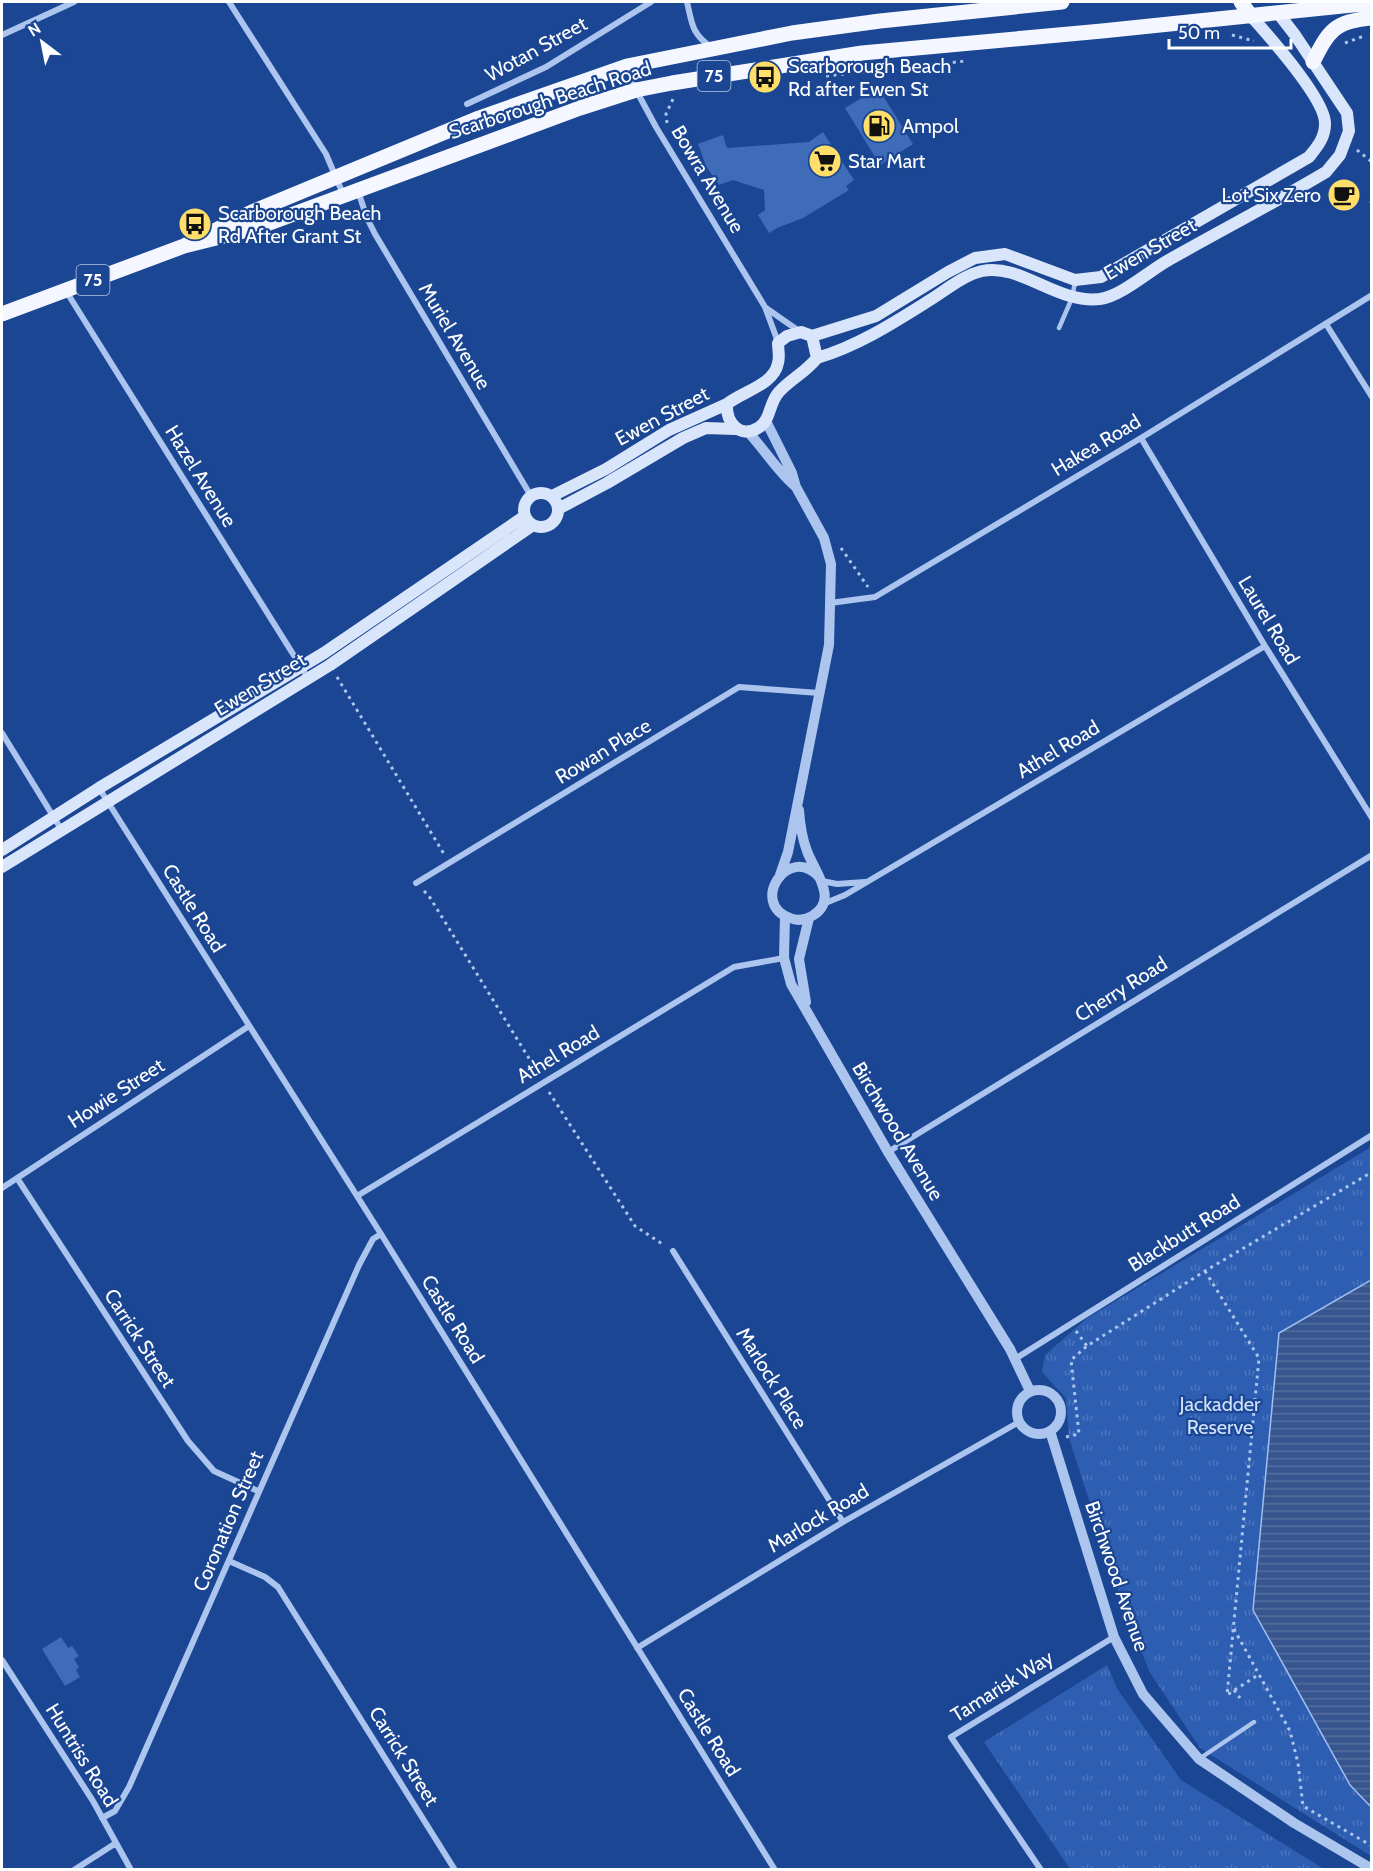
<svg xmlns="http://www.w3.org/2000/svg" width="1373" height="1871" viewBox="0 0 1373 1871" font-family="Cabin,sans-serif">
	<style>
		.park { fill: url(#park-tufts) }
		.water { fill: url(#water-rules); stroke: #9fbef1; stroke-width: 1.5 }
		.building { fill: #3f6cb9 }
		.lines { fill: none; stroke-linecap: round; stroke-linejoin: round }
		.path { stroke: #acc5ef; stroke-width: 3; stroke-dasharray: 3 4.5; stroke-linecap: butt }
		.service { stroke: #acc5ef; stroke-width: 4.5 }
		.minor { stroke: #acc5ef; stroke-width: 6 }
		.tertiary { stroke: #acc5ef; stroke-width: 10 }
		.secondary { stroke: #d9e5fb; stroke-width: 12 }
		.primary { stroke: #f4f7ff; stroke-width: 15 }
		.labels { text-anchor: middle; stroke-width: 4.5; stroke-linejoin: round; paint-order: stroke }
		.shield { fill: #1b4693; stroke: #bbc8df; stroke-width: 1.5 }
		.shield-label { font-size: 18px; font-weight: bold; fill: #fff }
		.street-label { font-size: 20px; fill: #fff; stroke: #1b4693 }
		.poi-label { font-size: 20px; fill: #fff; stroke: #1b4693; text-anchor: start }
		.park-label { font-size: 20px; fill: #d2e1fb; stroke: #1b4693 }
	</style>
	<defs>
		<pattern id="park-tufts" width="24" height="20" patternUnits="userSpaceOnUse" patternTransform="scale(1.5)"><rect width="24" height="20" fill="#2e5eb1"/><path d="M3 7l-1-3M5 7V3M7 7l1-3M15 17l-1-3M17 17v-4M19 17l1-3" fill="none" stroke="#4d76bd"/></pattern>
		<pattern id="water-rules" width="6" height="5" patternUnits="userSpaceOnUse" patternTransform="scale(1.5)"><rect width="6" height="5" fill="#37558e"/><path d="M0 2.5h6" fill="none" stroke="#556e9f"/></pattern>
	</defs>
	<rect width="100%" height="100%" fill="#1b4693"/>
	<path class="park" d="M1371,1147V1856L1200,1748L1149,1671L1121,1599L1069,1438L1066,1398L1042,1372L1045,1355L1086,1319Z
		M1107,1665L1118,1690L1181,1780L1324,1869H1070L984,1742Z"/>
	<path class="water" d="M1371,1280V1807L1350,1785L1253,1610L1279,1333Z"/>
	<path class="building" d="M878,88L913,144L880,165L845,108Z
		M823,132L854,180L846,186L849,190L803,218L777,228L769,233L758,215L765,210L764,190L733,180L719,185L706,166L698,144L723,135L727,148L809,142Z
		M61,1637L68,1648L72,1646L79,1656L74,1659L79,1667L76,1670L80,1677L65,1686L42,1649Z"/>
	<g class="lines">
		<path class="path" d="M1232,35L1254,41
			M1345,43L1364,36
			M826,76L966,61
			M667,123L666,114L673,99
			M1357,150L1372,162
			M1370,203L1372,202
			M841,548L868,587
			M337,677L444,854
			M424,891L429,896L538,1073
			M549,1092L635,1226L664,1245
			M1205,1271L1259,1358L1227,1695L1258,1675
			M1076,1331L1087,1346
			M1066,1437L1079,1434L1071,1360L1087,1346L1205,1271L1372,1172
			M1234,1629L1290,1731L1298,1763L1303,1806L1372,1846
			M1234,1690L1240,1698"/>
		<path class="service" d="M1059,328L1072,298L1075,282
			M1199,1759L1254,1722"/>
		<path class="minor" d="M229,2L326,154L343,194
			M687,2C692,23 691,33 711,47
			M2,35L74,2
			M628,68L636,90L656,127L765,307L778,342
			M467,104L546,67L651,2
			M358,191L367,218L375,234L531,496
			M66,291L308,678
			M766,308L799,331
			M1326,324L1372,397
			M1141,438L1265,646L1372,818
			M830,603L875,597L1141,438L1372,295
			M2,733L61,829
			M99,788L381,1234L775,1870
			M822,881L837,884L865,882
			M416,883L739,687L819,693
			M823,904L845,895L1265,646
			M888,1152L1372,855
			M17,1178L188,1441L214,1471L258,1491
			M2,1188L249,1026
			M357,1196L734,967L784,958
			M673,1251L843,1522
			M1015,1359L1372,1135
			M229,1561L265,1577L278,1587L455,1870
			M637,1648L843,1522L1019,1422
			M2,1660L93,1801L131,1870
			M102,1818L115,1811L129,1787L359,1265L373,1239L381,1234
			M74,1870L116,1843
			M1041,1870L951,1737L1114,1637"/>
		<path class="tertiary" d="M766,421L792,473L796,487L824,538L831,564L829,645L788,852L780,875
			M748,432C765,450 777,471 796,487
			M799,810C800,824 802,838 807,851C814,871 840,900 812,916C805,920 797,921 790,918C749,904 788,843 819,877
			M785,916L784,958L791,984L888,1152L1010,1349L1030,1391
			M806,1002L799,959L809,918
			M1017 1412a22 22 0 1 1 44 0a22 22 0 1 1-44 0Z
			M1050,1431L1114,1637L1143,1694L1199,1759L1294,1823L1372,1869"/>
		<path class="secondary" d="M801,332L812,336L817,358C806,372 791,379 779,392C769,402 771,421 758,428C739,439 726,422 727,404C743,391 774,385 778,363C780,357 778,349 778,343L787,336Z
			M812,336L876,316L948,272L975,258L1005,254L1075,280L1101,277L1309,157C1317,147 1325,138 1325,124C1326,100 1268,35 1251,16
			M817,358C858,346 895,322 930,300C946,290 964,275 982,271C1021,263 1057,304 1100,299C1121,296 1148,272 1167,261C1220,231 1274,203 1326,172L1340,155L1349,131L1347,113L1295,35L1278,13
			M524 510a17 17 0 1 1 34 0a17 17 0 1 1-34 0Z
			M552,496L606,469L669,430L727,404
			M558,509L607,483L683,438L706,428L735,429
			M2,850L99,788L324,653L525,516
			M2,867L330,665L533,525"/>
		<path class="primary" d="M1241,2L1251,16
			M1313,62C1329,30 1335,21 1372,18
			M184,246L256,228L580,108L636,90L672,83L862,53L1102,31L1372,3
			M2,314L184,246L252,212L479,118L627,66L792,33L880,21L1062,2"/>
	</g>
	<defs>
		<g id="bus-disc" transform="scale(1.725)"><circle r="9.5" fill="#ffdf6a" stroke="#1b4693"/><path d="M-5-6H5V4H4V6H2V4H-2V6H-4V4H-5ZM-3.5-4V0h7V-4ZM-3.5 1.2v1.5H-2V1.2ZM2 1.2v1.5H3.5V1.2Z" fill="#111"/></g>
		<g id="fuel-disc" transform="scale(1.725)"><circle r="9.5" fill="#ffdf6a" stroke="#1b4693"/><path d="M-5.5-6h7V0h2V4h1.3V-2.5L3-4.5l.8-.8L6-3V5H2.5V1h-1V6h-7ZM-4.2-4.7v3.2H.2V-4.7Z" fill="#111"/></g>
		<g id="supermarket-disc" transform="scale(1.725)"><circle r="9.5" fill="#ffdf6a" stroke="#1b4693"/><path d="M-6-5.5h2.5l.6 2H6L4.5 2H-2.5L-4.4-4H-6ZM-1.5 3.2a1.3 1.3 0 1 0 .1 0ZM3 3.2a1.3 1.3 0 1 0 .1 0Z" fill="#111"/></g>
		<g id="cafe-disc" transform="scale(1.725)"><circle r="9.5" fill="#ffdf6a" stroke="#1b4693"/><path d="M-5.5-4.5H6V0H3Q3 3.5 0 3.5H-2.5Q-5.5 3.5-5.5 0ZM3-3.2v2h1.7v-2ZM-6 4.5H4V6H-6Z" fill="#111"/></g>
	</defs>
	<g fill-rule="evenodd">
		<use href="#bus-disc" x="765" y="77"/>
		<use href="#fuel-disc" x="879" y="126"/>
		<use href="#supermarket-disc" x="825" y="161"/>
		<use href="#cafe-disc" x="1344" y="195"/>
		<use href="#bus-disc" x="195" y="224"/>
	</g>
	<g class="labels">
		<g class="shield">
			<rect x="697.5" y="61" width="33" height="30" rx="4.5"/>
			<rect x="76.5" y="265" width="33" height="30" rx="4.5"/>
		</g>
		<g class="shield-label">
			<text x="714" y="82">75</text>
			<text x="93" y="286">75</text>
		</g>
		<g class="street-label">
			<text transform="translate(536 49) rotate(-29)" y="7">Wotan Street</text>
			<text transform="translate(550 100) rotate(-18)" y="7">Scarborough Beach Road</text>
			<text transform="translate(708 179) rotate(59)" y="7">Bowra Avenue</text>
			<text transform="translate(1150 249) rotate(-30)" y="7">Ewen Street</text>
			<text transform="translate(455 336) rotate(59)" y="7">Muriel Avenue</text>
			<text transform="translate(662 416) rotate(-28)" y="7">Ewen Street</text>
			<text transform="translate(1096 445) rotate(-31)" y="7">Hakea Road</text>
			<text transform="translate(201 476) rotate(58)" y="7">Hazel Avenue</text>
			<text transform="translate(1269 620) rotate(59)" y="7">Laurel Road</text>
			<text transform="translate(260 684) rotate(-31)" y="7">Ewen Street</text>
			<text transform="translate(1058 749) rotate(-31)" y="7">Athel Road</text>
			<text transform="translate(603 751) rotate(-31)" y="7">Rowan Place</text>
			<text transform="translate(194 908) rotate(58)" y="7">Castle Road</text>
			<text transform="translate(1121 989) rotate(-32)" y="7">Cherry Road</text>
			<text transform="translate(558 1054) rotate(-31)" y="7">Athel Road</text>
			<text transform="translate(116 1093) rotate(-33)" y="7">Howie Street</text>
			<text transform="translate(898 1131) rotate(59)" y="7">Birchwood Avenue</text>
			<text transform="translate(1184 1233) rotate(-32)" y="7">Blackbutt Road</text>
			<text transform="translate(453 1319) rotate(58)" y="7">Castle Road</text>
			<text transform="translate(140 1338) rotate(57)" y="7">Carrick Street</text>
			<text transform="translate(772 1378) rotate(58)" y="7">Marlock Place</text>
			<text transform="translate(818 1518) rotate(-31)" y="7">Marlock Road</text>
			<text transform="translate(228 1521) rotate(-67)" y="7">Coronation Street</text>
			<text transform="translate(1117 1576) rotate(71)" y="7">Birchwood Avenue</text>
			<text transform="translate(1002 1686) rotate(-32)" y="7">Tamarisk Way</text>
			<text transform="translate(709 1732) rotate(58)" y="7">Castle Road</text>
			<text transform="translate(82 1755) rotate(58)" y="7">Huntriss Road</text>
			<text transform="translate(404 1756) rotate(58)" y="7">Carrick Street</text>
		</g>
		<g class="poi-label">
			<text x="788" y="73">Scarborough Beach<tspan x="788" dy="23">Rd after Ewen St</tspan></text>
			<text x="902" y="133">Ampol</text>
			<text x="848" y="168">Star Mart</text>
			<text x="1321" y="202" text-anchor="end">Lot Six Zero</text>
			<text x="218" y="220">Scarborough Beach<tspan x="218" dy="23">Rd After Grant St</tspan></text>
		</g>
		<g class="park-label">
			<text x="1220" y="1411">Jackadder<tspan x="1220" dy="23">Reserve</tspan></text>
		</g>
	</g>
	<rect width="1373" height="1871" fill="none" stroke="#ffffff" stroke-width="6"/>
	<g transform="translate(42 42) rotate(328)" stroke="#1b4693" stroke-width="4.5" paint-order="stroke">
	<path d="M0-4.5L10 22L0 15L-10 22Z" fill="#ffffff"/>
	<text y="-9" font-size="16" font-weight="bold" text-anchor="middle" fill="#ffffff">N</text>
	</g>
	<path d="M1169 39v9h122v-9" fill="none" stroke="#ffffff" stroke-width="3"/>
	<text x="1178" y="39" font-size="18" fill="#ffffff" stroke="#1b4693" stroke-width="4.5" paint-order="stroke">50 m</text>
</svg>
